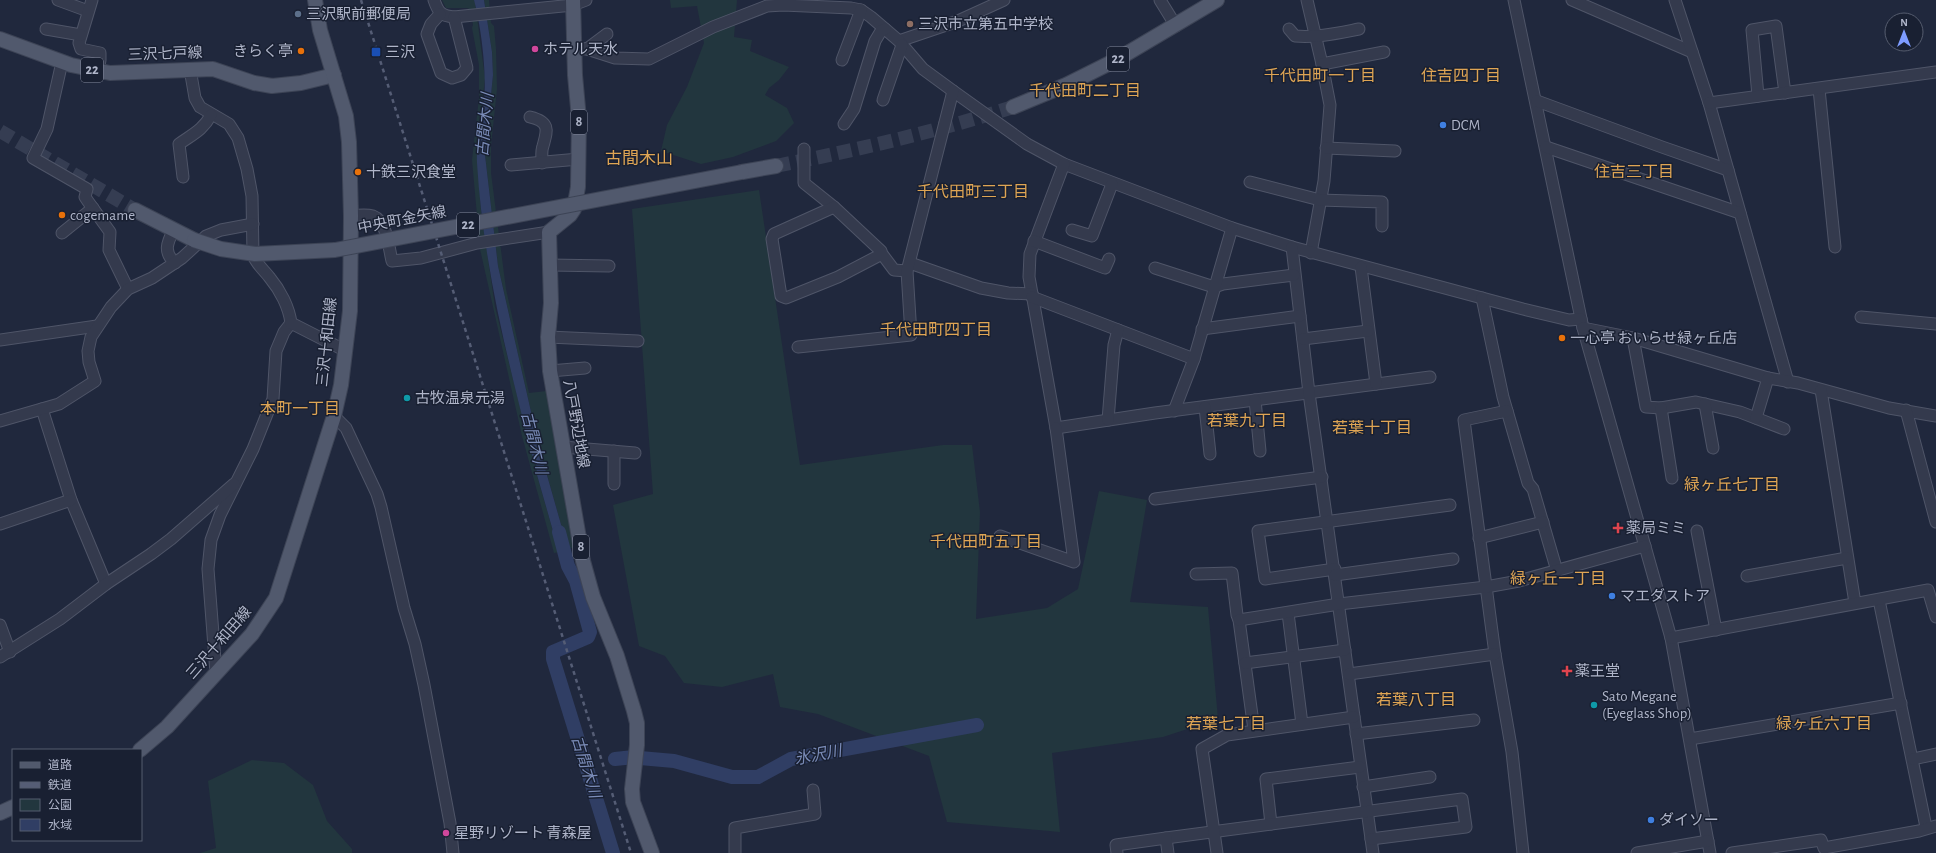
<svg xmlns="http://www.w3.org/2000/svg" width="1936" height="853" font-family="'Alegreya Sans','Noto Sans JP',sans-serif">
<rect width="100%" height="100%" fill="#20283d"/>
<g fill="#22363e">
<polygon points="442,0 474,0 475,2 485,78 477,153 481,210 495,307 532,455 536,463 537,475 559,552 554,553 522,436 480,249 472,160 479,98 479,65 472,28 473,25 471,10 467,8 446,8"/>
<polygon points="484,0 489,0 491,23 494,26 496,49 497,89 491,146 491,173 506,289 529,393 547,391 575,547 568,549 539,447 498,266 485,155 493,75 492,52"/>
<polygon points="670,0 737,0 734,37 752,40 750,51 789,67 779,80 769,88 765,95 787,108 794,123 776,141 733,157 701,164 661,151 667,125 687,87 704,43 697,6 671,8"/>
<polygon points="759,190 800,465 943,445 972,445 980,512 976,619 1047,608 1078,589 1099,491 1147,500 1130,602 1208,607 1218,719 1163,737 1052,753 1060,832 947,822 929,756 818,714 780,707 773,674 722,687 684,683 665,656 639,646 613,505 653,494 632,209"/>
<polygon points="252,760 284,763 313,785 327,821 352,849 352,853 200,853 216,848 208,781"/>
</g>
<path fill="#303e64" d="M474,0H484L492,52L493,75L485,155L498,266L539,447L568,549L559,552L537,475L536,463L532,455C507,358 483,263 477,163C476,141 481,121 484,99C487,73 481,26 474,0Z"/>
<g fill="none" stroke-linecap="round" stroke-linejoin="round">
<g stroke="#303e64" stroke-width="14">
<polyline points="559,532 568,566 576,581 590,632 588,637 553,652 553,659 613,853"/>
<polyline points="640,758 674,761 732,777 758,777 791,759 977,725"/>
<polyline points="615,759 634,757"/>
</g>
<g stroke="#353d52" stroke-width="14" stroke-dasharray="14 7" stroke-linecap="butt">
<polyline points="0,131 135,210"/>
<path d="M776,166C856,150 935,132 1013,107"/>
</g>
<g stroke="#4f5568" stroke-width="13">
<g id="minor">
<polyline points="58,0 88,11"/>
<polyline points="92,0 79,43 81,49 100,53 100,60 98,71"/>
<path d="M434,0C438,12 441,16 454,17L573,5L586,0"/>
<polyline points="1160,0 1176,26"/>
<polyline points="1307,0 1322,64 1330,105 1324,181 1311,253"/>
<polyline points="1514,0 1583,328 1671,638 1710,853"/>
<polyline points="1572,0 1692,52"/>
<polyline points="1675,0 1709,103 1788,382"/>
<polyline points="440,14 431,24 427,34 441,73 452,78 461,75 467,68 454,17"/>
<polyline points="46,29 81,35"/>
<path d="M1289,29L1295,36C1316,38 1338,33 1359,29"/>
<polyline points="899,41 958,21 1004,0"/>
<polyline points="575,48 587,49 615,58 649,59 713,27 767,6 783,5 851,8 861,10 871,17 899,41 923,69 953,91 1027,144 1064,164 1232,228 1292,247 1523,309 1569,320 1581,319"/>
<polyline points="587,49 607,34"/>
<polyline points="842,60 861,10"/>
<polyline points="62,62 47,129 33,158 87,189 85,197 87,200 110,232 109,250 128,289"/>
<polyline points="1322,64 1384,52"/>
<path d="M190,69L195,98L200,107L229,124L238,138L247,169L252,196L253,255C257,265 264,270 270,278C280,290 289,307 291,323L284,332L276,351L273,399L253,449L220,515L211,540L208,569L216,673"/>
<polyline points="1819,89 1835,247"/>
<polyline points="1758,96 1752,30 1776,26 1785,93"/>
<polyline points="883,100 902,45"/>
<polyline points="1537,101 1662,147 1728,170"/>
<polyline points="1709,103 1936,72"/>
<path d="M530,117C551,122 547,131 543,146C541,151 542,157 542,163"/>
<polyline points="844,124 854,109 875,41 881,31 885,29"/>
<polyline points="1546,147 1740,213"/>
<polyline points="1326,148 1395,151"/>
<polyline points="804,149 804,183 834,207"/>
<polyline points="1064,164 1030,254 1029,277 1056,428 1155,413 1430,377"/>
<polyline points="511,165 579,159"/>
<path d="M183,177L179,144C193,134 203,130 211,115"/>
<polyline points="1250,182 1320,200 1382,202 1382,226"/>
<path d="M351,216C358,215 366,214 373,216C387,221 389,249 392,261L421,258L477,243L549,232"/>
<path d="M174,229C167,243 163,252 175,263"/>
<polyline points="1072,230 1092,236 1112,184"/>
<polyline points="62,233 93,208"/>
<polyline points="1034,241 1105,268 1109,259"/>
<polyline points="1292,247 1309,393 1373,853"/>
<polyline points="882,254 881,251 834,207 774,234 772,239 781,296 786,298 838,277 882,254 894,270 907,271"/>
<polyline points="910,263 981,288 1008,293 1032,294"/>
<polyline points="550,265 609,266"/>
<polyline points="1361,267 1376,384"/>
<polyline points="1155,268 1214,287 1223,284 1294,275"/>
<polyline points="1032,297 1194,359"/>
<polyline points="1482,298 1503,397 1528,483 1533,489 1557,571"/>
<polyline points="1861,317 1936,324"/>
<polyline points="291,323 346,351"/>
<polyline points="1583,328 1633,338 1768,378 1798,383 1889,408 1936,416"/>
<polyline points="1202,329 1300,316"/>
<polyline points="548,337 638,341"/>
<polyline points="1633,338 1646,407 1661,408 1696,402 1740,412 1784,429"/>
<polyline points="1303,339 1368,331"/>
<polyline points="0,340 97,326"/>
<polyline points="798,347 911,335 907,271 953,91"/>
<polyline points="550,371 585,368"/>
<polyline points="1821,390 1855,603"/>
<polyline points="1255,400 1260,451"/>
<polyline points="1705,404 1713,448"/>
<polyline points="1205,407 1210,454"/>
<polyline points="1661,408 1672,478"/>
<polyline points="42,409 71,500 106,584"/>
<polyline points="1906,410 1936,522"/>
<polyline points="1174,411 1194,359 1232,228"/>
<polyline points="1507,411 1464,420 1495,654 1512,752 1523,853"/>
<polyline points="334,416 346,428 377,494 381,507 404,608 415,644 424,685 450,823 453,853"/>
<polyline points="1756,418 1768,378"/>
<polyline points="1108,420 1114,345 1118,330"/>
<polyline points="0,421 59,404 95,381 89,362 88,351 91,337 111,307 128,289 152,278 182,258 206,236 221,230 253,224"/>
<polyline points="563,447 635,453"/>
<polyline points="614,484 614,451"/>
<polyline points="1155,499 1322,477"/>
<polyline points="0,524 71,500"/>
<polyline points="1697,531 1716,630"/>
<polyline points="1000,536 1074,562 1056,428"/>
<polyline points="1479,538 1543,522"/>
<polyline points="1335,569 1265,579 1258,531 1450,505"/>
<polyline points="1196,574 1232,573 1237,615 1239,620 1254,730"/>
<polyline points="1335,575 1453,559"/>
<polyline points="1747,576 1847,558"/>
<polyline points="1879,600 1926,827"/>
<polyline points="1288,613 1302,724"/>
<polyline points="1239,620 1339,604 1486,587 1519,581 1645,546"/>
<polyline points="0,625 10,652"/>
<polyline points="1671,638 1928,590 1936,617"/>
<polyline points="0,657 60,619 106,584 151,554 171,539 234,484"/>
<polyline points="1245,663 1345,650"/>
<polyline points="1349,674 1495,654"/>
<polyline points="1356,734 1474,720"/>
<polyline points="1690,739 1901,703"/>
<polyline points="1913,759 1936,754"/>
<polyline points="1363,787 1430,777"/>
<polyline points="1271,824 1266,779 1360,767"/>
<polyline points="1166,838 1462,799 1466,827 1371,839"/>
<polyline points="735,853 735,828 815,814 813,790"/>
<polyline points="1117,853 1116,845 1166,838 1168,853"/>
<polyline points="1217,853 1202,749 1227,735 1354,717"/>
<polyline points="1637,853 1708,841"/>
<polyline points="1732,853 1821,840 1824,848 1919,831 1936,826"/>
</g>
</g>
<g stroke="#3d4456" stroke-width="16">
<g id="major">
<polyline points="573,0 575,75 579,119 578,187 574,209 570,215 549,232 551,303 548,337 550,371 583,561 593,597 617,656 634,711 637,723 637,745 632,789 633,802 652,853"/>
<polyline points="0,39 71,65 110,73 213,69 254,83 272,86 301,83 334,75"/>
<polyline points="1013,107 1066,85 1116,60 1217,0"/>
<polyline points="742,172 776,166"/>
<polyline points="135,210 194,240"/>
<polyline points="140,750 167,727 252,634 276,598 334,416 341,385 350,311 351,216 349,142 346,116 320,30 315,0"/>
<polyline points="0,813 13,807"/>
</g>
</g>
<use href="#minor" stroke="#343a4d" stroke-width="11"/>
<use href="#major" stroke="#51596d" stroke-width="14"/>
<polyline stroke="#555d75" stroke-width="2.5" stroke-dasharray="4 4" stroke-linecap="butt" points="361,0 631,853"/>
<g stroke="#3d4456" stroke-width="16" stroke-linecap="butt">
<polyline id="major-bridge" points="194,240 221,249 255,254 335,250 742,172"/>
</g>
<use href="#major-bridge" stroke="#51596d" stroke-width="14"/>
</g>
<circle fill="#5c6f8a" stroke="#192032" stroke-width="1.5" cx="298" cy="14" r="4"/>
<circle fill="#8d6e63" stroke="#192032" stroke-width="1.5" cx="910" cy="24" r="4"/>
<g fill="#d1479c" stroke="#192032" stroke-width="1.5">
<circle cx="535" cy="49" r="4"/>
<circle cx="446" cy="833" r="4"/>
</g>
<g fill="#e8710a" stroke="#192032" stroke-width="1.5">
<circle cx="301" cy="51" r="4"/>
<circle cx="358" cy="172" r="4"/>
<circle cx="62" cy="215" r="4"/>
<circle cx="1562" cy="338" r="4"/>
</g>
<rect fill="#1a4fb4" stroke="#192032" stroke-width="1.5" x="371" y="47" width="10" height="10" rx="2"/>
<g fill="#3f7fe0" stroke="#192032" stroke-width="1.5">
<circle cx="1443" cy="125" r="4"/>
<circle cx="1612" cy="596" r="4"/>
<circle cx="1651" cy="820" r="4"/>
</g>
<g fill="#0f9aa8" stroke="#192032" stroke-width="1.5">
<circle cx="407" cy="398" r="4"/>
<circle cx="1594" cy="705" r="4"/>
</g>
<g fill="#e0444e" stroke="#192032" stroke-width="1.5">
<path d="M1616 522h4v4h4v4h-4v4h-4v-4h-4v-4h4z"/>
<path d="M1565 665h4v4h4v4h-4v4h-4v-4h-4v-4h4z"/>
</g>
<g text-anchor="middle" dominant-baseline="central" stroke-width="3" stroke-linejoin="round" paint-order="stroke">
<g fill="#192032" stroke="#82889c" stroke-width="1">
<rect x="1107" y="47" width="22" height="24" rx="3"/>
<rect x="81" y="58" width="22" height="24" rx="3"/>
<rect x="571" y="110" width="16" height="24" rx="3"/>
<rect x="457" y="213" width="22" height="24" rx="3"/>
<rect x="573" y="535" width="16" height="24" rx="3"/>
</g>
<g font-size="14" font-weight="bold" fill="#afb5c9">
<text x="1118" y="59">22</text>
<text x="92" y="70">22</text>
<text x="579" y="122">8</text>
<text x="468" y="225">22</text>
<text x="581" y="547">8</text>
</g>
<g font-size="15" fill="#afb5c9" stroke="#192032" text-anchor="start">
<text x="306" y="14">三沢駅前郵便局</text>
<text x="918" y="24">三沢市立第五中学校</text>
<text x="543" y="49">ホテル天水</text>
<text x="293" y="51" text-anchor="end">きらく亭</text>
<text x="385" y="52">三沢</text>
<text x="1451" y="125">DCM</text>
<text x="366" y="172">十鉄三沢食堂</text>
<text x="70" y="215">cogemame</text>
<text x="1570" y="338">一心亭 おいらせ緑ヶ丘店</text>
<text x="415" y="398">古牧温泉元湯</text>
<text x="1626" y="528">薬局ミミ</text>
<text x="1620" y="596">マエダストア</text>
<text x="1575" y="671">薬王堂</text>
<text x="1602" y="696">Sato Megane<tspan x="1602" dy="17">(Eyeglass Shop)</tspan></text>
<text x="1659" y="820">ダイソー</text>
<text x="454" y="833">星野リゾート 青森屋</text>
</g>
<g font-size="15" fill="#afb5c9" stroke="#192032">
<text transform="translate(165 54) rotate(-2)">三沢七戸線</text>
<text transform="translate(402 220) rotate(-11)">中央町金矢線</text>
<text transform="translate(327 342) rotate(-84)">三沢十和田線</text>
<text transform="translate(576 424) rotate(80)">八戸野辺地線</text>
<text transform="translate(219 643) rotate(-49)">三沢十和田線</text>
</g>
<g font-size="16" fill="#dfa554" stroke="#192032">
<text x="1320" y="76">千代田町一丁目</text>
<text x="1461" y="76">住吉四丁目</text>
<text x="1085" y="91">千代田町二丁目</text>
<text x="1634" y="172">住吉三丁目</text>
<text x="973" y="192">千代田町三丁目</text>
<text x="936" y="330">千代田町四丁目</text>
<text x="300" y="409">本町一丁目</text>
<text x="1247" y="421">若葉九丁目</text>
<text x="1372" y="428">若葉十丁目</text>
<text x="1732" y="485">緑ヶ丘七丁目</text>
<text x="986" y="542">千代田町五丁目</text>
<text x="1558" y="579">緑ヶ丘一丁目</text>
<text x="1416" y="700">若葉八丁目</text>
<text x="1226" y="724">若葉七丁目</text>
<text x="1824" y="724">緑ヶ丘六丁目</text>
</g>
<g font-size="16" font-style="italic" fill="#7b8cb8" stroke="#192032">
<text transform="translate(485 125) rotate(-85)">古間木川</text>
<text transform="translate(534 443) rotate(76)">古間木川</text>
<text transform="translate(818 755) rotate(-11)">氷沢川</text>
<text transform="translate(586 767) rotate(73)">古間木川</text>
</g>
<g font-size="17" fill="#dfa554" stroke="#192032">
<text x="639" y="158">古間木山</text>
</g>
</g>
<rect x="12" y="749" width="130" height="92" fill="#192032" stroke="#555c6e"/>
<rect x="20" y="762" width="20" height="6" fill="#51596d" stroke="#555c6e"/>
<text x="48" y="769" font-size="12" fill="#afb5c9">道路</text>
<rect x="20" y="782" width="20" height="6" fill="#555d75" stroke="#555c6e"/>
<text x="48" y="789" font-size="12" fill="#afb5c9">鉄道</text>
<rect x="20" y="799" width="20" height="12" fill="#22363e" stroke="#555c6e"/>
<text x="48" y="809" font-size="12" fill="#afb5c9">公園</text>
<rect x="20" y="819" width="20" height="12" fill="#303e64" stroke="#555c6e"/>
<text x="48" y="829" font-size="12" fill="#afb5c9">水域</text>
<g transform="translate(1904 32)"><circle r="19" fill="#192032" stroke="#555c6e"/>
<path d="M0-3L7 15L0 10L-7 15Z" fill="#7e9cff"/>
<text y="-6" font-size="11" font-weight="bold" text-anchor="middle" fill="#afb5c9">N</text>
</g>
</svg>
